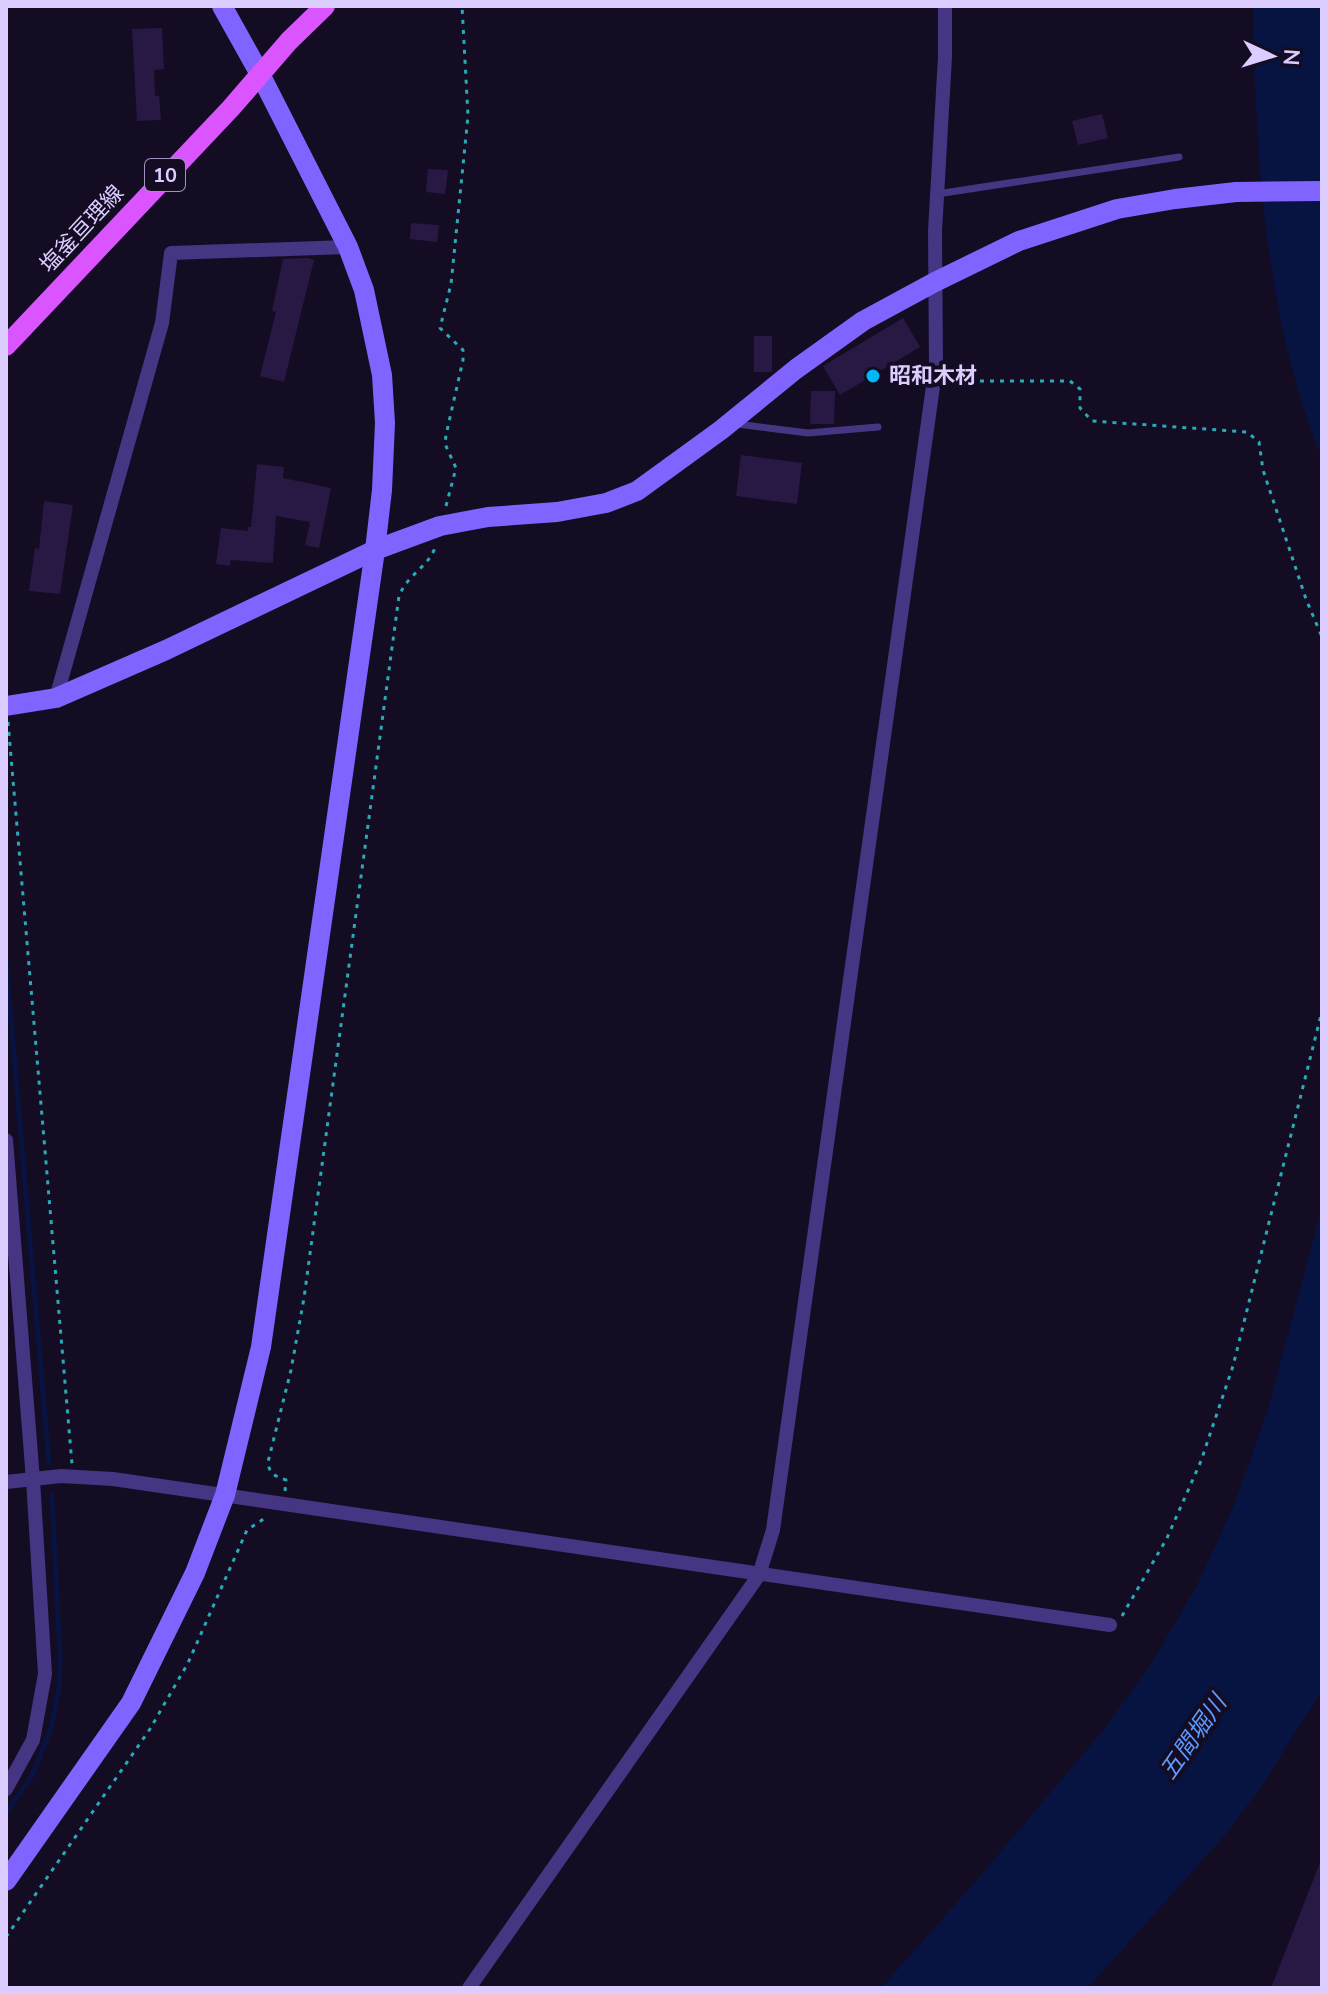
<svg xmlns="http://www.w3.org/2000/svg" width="1328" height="1994" font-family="'Nunito Sans','Noto Sans JP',sans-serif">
<rect width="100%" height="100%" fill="#140c22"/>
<g fill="#071340">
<path d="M1253,6H1322V459C1277,348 1261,223 1256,104C1254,71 1252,39 1253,6Z"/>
<polygon points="1322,1206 1322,1690 1260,1789 1226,1834 1088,1988 881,1988 980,1876 1099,1735 1149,1667 1196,1587 1234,1505 1268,1409"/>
</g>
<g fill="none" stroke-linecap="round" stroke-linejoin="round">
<g stroke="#071340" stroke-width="5">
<polyline points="6,962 49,1463"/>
<polyline points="6,1813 32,1776 51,1728 59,1690 60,1656 52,1495"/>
</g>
</g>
<g fill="#281844">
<polygon points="162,28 164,69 154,70 155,96 159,96 161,120 137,121 132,29"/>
<polygon points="1102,114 1108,138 1078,145 1072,121"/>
<polygon points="428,169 448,170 445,194 426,192"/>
<polygon points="411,223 439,225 437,242 410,239"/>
<polygon points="308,258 314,260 284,382 260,376 276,312 272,311 283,259"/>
<polygon points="903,318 920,347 840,395 823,366"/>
<rect x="754" y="336" width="18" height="36"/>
<polygon points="811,391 835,391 834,424 810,424"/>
<polygon points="741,455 802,463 797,504 736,496"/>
<polygon points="257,464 284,467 283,478 331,488 319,548 305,545 310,522 276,516 273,563 231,560 230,566 216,564 221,528 248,531 248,527 251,527"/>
<polygon points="44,501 73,505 60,594 29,591 35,548 39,549"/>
<polygon points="1321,1860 1322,1988 1271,1988"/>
</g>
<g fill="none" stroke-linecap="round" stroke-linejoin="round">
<g stroke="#28aab8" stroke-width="3" stroke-dasharray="4 6" stroke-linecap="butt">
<polyline points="950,381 1070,381 1080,389 1080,408 1092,421 1247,432 1259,442 1263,470 1306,599 1322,637"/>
<polyline points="446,506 456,468 445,444 446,435 463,360 463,350 440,328 451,284 468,116 462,6"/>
<polyline points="8,722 72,1464"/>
<path d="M285,1491L286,1480C275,1476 269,1474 268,1462L291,1370L304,1298L399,596C408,574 427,568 435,548"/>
<polyline points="1122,1616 1167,1538 1201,1461 1233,1366 1322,1011"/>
<polyline points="6,1937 150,1729 188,1663 247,1530 265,1518"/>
</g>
<g stroke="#453583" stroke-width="7">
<polyline points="937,194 1179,157"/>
<polyline points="737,424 808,433 878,427"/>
</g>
<g stroke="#453583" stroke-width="14">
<polyline points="56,698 162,323 171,253 348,247"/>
<polyline points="6,1140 33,1480 45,1674 33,1740 6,1789"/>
<polyline points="6,1482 61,1476 113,1479 1110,1625"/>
<polyline points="469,1988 759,1575 773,1530 936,365 935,231 945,57 945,6"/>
</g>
<g stroke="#8164ff" stroke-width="20">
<polyline points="6,706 56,698 166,650 375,550 440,526 488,517 557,512 606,503 637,491 721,430 796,369 863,321 935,282 1019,241 1117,209 1175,199 1236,192 1322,191"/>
<polyline points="6,1881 131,1703 195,1573 225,1495 261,1347 375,550 382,490 385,423 382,375 364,290 348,247 260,74 222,6"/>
</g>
<polyline stroke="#da54ff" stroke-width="20" points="6,346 231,108 289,41 325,6"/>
</g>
<circle fill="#00b8f8" stroke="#140c22" stroke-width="3" cx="873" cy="376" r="8"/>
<g text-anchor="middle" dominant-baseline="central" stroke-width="8" stroke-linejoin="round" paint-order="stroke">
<rect fill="#140c22" stroke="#9f93bd" stroke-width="2" x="145" y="159" width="40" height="32" rx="6"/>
<g font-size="20" font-weight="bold" fill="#dbcdff">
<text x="165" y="175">10</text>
</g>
<g font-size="22" fill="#dbcdff" stroke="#140c22">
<text transform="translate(82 229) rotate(-47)">塩釜亘理線</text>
</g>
<g font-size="22" font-weight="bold" fill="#dbcdff" stroke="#140c22" text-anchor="start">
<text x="889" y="376">昭和木材</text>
</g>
<g font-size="24" font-style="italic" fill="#5b99ff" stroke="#140c22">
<text transform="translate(1193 1737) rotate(-55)">五間堀川</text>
</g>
</g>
<rect width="1328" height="1994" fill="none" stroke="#dbcdff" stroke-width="16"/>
<g transform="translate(1272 56) rotate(94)" stroke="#140c22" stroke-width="6" paint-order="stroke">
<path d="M0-6L14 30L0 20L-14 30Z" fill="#dbcdff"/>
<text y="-12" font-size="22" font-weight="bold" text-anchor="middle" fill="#dbcdff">N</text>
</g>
</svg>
